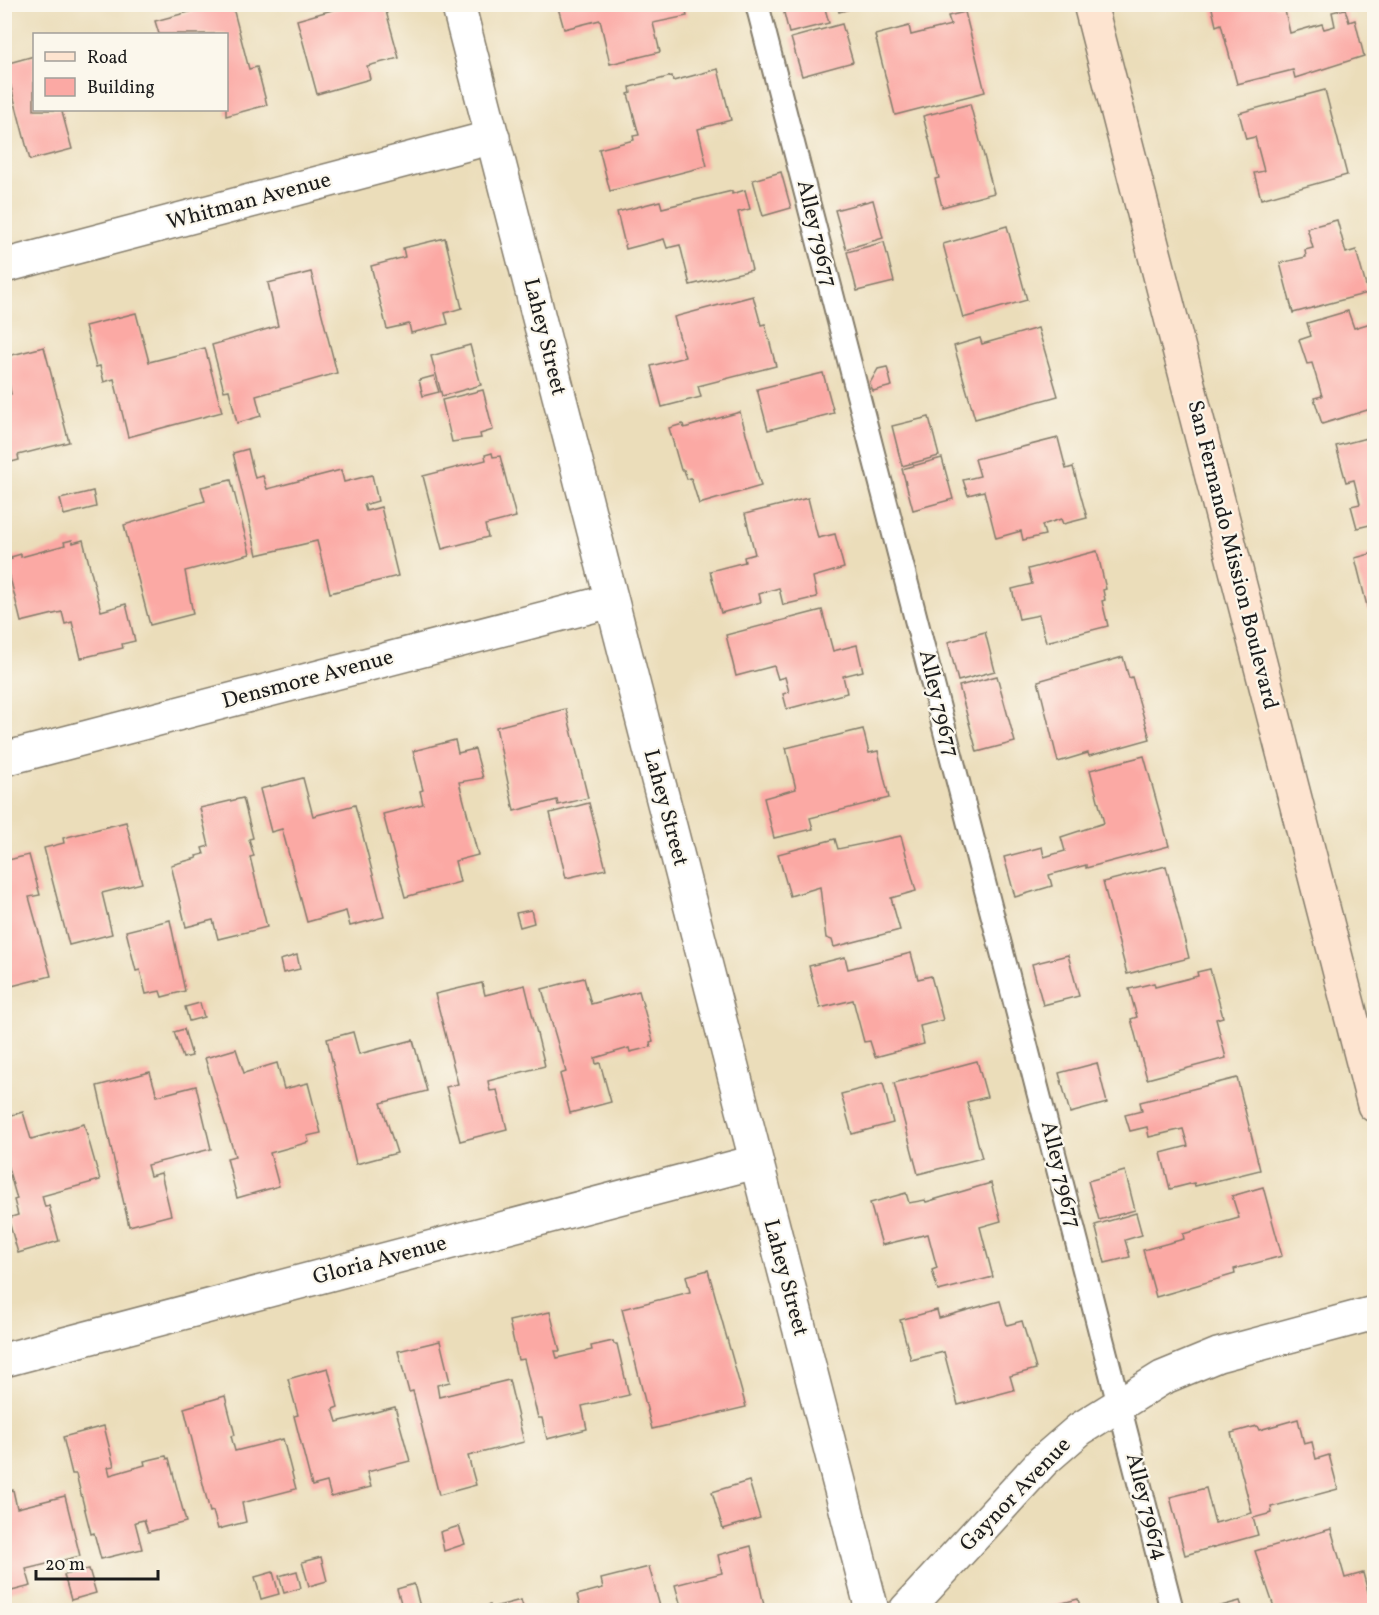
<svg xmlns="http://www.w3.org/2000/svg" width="1379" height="1615" font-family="Vollkorn,serif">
<rect width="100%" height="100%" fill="#fbf7ec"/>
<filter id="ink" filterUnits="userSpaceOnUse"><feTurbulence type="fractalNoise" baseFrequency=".0167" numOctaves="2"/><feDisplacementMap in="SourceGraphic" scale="12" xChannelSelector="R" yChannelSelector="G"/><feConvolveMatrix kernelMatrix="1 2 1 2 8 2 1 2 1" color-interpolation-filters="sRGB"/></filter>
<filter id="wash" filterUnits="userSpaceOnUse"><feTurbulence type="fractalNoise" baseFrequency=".008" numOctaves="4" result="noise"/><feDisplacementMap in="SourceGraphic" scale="24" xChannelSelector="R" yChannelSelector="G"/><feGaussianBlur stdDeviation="1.35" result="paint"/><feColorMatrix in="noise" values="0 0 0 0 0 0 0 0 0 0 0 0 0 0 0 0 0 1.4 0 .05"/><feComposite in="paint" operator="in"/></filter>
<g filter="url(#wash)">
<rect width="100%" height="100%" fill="#ebddba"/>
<g id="blocks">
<g fill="#fba9a4">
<polygon points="219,4 232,4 249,69 257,67 267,105 226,116 226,34 159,34 155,21"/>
<polygon points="353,4 384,4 399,58 367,66 370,79 317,94 297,20"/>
<polygon points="557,4 684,4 687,16 653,23 660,52 610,64 600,20 564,29"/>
<polygon points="837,4 864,4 864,5 839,12"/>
<polygon points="1211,4 1284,6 1290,33 1322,24 1324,29 1335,26 1332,12 1345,9 1349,22 1355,20 1364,56 1295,78 1293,70 1237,84 1221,24 1216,26"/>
<polygon points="782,5 824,5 829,23 789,33"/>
<polygon points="965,12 985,92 895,115 875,35 909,26 911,35 951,25 948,16"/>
<polygon points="842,24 853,62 802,76 791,38"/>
<polygon points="34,56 34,110 67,110 62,112 72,149 30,160 5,64"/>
<polygon points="718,69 731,120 698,129 707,166 610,191 599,149 634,140 633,136 639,135 628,94 631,93 630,87 672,76 673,81"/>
<polygon points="1325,90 1347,175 1261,199 1254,173 1264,171 1255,137 1246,139 1239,113"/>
<polygon points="970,104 994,193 942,207 935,179 939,178 923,116"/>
<polygon points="781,172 791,208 763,216 753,180"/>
<polygon points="745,190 750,209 738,212 752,270 690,285 680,245 667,248 664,239 626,249 617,212 660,201 662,208 732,191 732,194"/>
<polygon points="873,200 883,238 846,249 835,210"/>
<polygon points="1337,220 1346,253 1356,250 1368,293 1293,313 1280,263 1306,257 1305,250 1313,248 1307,228"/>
<polygon points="1007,226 1027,300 963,318 943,244"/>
<polygon points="445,238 462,308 445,313 448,324 411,333 409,324 387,329 371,266 405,257 403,248"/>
<polygon points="884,242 894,282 857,291 847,252"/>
<polygon points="311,272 337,373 256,396 261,416 237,423 229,390 224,391 212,345 278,326 268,283"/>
<polygon points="753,296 761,325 765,324 776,366 698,386 701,397 662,407 651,366 685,357 674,317"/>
<polygon points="1348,311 1354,328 1374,322 1374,408 1322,424 1314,398 1322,396 1312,363 1307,364 1299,340 1311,336 1307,323"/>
<polygon points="136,313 149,362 205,348 222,412 128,437 114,379 104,382 100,366 96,367 85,326"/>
<polygon points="1038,328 1058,396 975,419 954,346 980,338 982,344"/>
<polygon points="470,345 481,385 442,396 431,356"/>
<polygon points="44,347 69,442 18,455 19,460 4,464 4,396 11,394 4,357"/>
<polygon points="887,367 892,386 873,391 870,383 878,369"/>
<polygon points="823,373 834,413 768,430 757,389"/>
<polygon points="434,376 439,392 423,396 419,380"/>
<polygon points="483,390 493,430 480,434 481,438 452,442 442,400"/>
<polygon points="740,412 761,486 699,504 691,478 687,479 684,470 681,470 669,428 683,424 684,428"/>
<polygon points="929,417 939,456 902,466 892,426"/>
<polygon points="1374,436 1374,524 1357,528 1351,506 1360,504 1354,480 1346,482 1336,446"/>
<polygon points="1058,438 1066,469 1073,467 1087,518 1063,524 1061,519 1042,525 1045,535 1023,540 1021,531 996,538 984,491 968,495 963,480 980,476 975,459"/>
<polygon points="248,449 255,478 263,476 267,489 341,470 344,482 372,475 378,501 364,505 366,511 381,507 398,576 330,593 317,541 257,555 233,453"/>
<polygon points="492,453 493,457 500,456 516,517 485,525 488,537 442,549 423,476 486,460 485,455"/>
<polygon points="942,458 953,499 913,510 902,469"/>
<polygon points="231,480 250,554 185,571 193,614 150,625 124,525 205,501 201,487"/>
<polygon points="93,491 96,507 64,515 60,499"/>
<polygon points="808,498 818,538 835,534 844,568 813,577 817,597 783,605 779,588 759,594 761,602 721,613 710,571 745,562 744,557 755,554 745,514"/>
<polygon points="72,540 73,543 83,540 101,611 126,604 135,641 122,644 123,648 81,658 72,622 65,624 62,612 21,622 6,561 12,559 11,557 21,554 21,557 65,545 64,542"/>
<polygon points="1097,551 1106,589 1103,590 1105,600 1102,601 1108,626 1046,642 1039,615 1019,619 1012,589 1032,584 1028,569"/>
<polygon points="1374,553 1374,608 1368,610 1355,558"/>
<polygon points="822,610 833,651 857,645 863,671 843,676 847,693 787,709 783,694 789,692 785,677 778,679 774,666 736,676 726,635"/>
<polygon points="985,632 995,671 958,681 948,642"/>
<polygon points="1123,657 1129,678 1132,677 1150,739 1089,756 1088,753 1058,762 1038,681"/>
<polygon points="997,676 1015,742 977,752 959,686"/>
<polygon points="566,709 588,798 558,805 557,800 514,811 496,727"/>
<polygon points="863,729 869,753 878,751 889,798 810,818 813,829 774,838 764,798 796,789 786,748"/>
<polygon points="455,740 458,753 475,749 483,778 459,782 478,855 455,861 460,882 405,897 383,814 423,804 420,791 423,790 413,751"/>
<polygon points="1144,756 1169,846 1086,868 1086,865 1049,875 1052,886 1015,897 1004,857 1042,847 1044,857 1065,851 1061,837 1104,823 1090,770"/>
<polygon points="303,778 313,816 355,805 384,917 350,926 346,911 307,922 282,829 271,832 260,789"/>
<polygon points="243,798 253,838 249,839 254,856 250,857 267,927 218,939 213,920 186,927 171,865 197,858 196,856 204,854 202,848 209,846 200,808"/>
<polygon points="589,803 606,869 566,878 550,813"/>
<polygon points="126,822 142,883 102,893 112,934 69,945 44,848 64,843 63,838"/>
<polygon points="901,836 916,891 891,898 900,930 834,947 832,940 826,938 820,887 790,896 778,854 835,839 838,849"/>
<polygon points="29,855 40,895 29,897 51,976 4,988 4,861"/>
<polygon points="1166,866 1189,958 1127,974 1103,882"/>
<polygon points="531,910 534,923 520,927 516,913"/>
<polygon points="170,920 185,991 162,997 160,991 146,994 140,970 136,971 126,931"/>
<polygon points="911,953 918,979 931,976 943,1020 920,1026 924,1044 875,1057 870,1041 864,1042 853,1000 820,1008 809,966 845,957 848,969"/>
<polygon points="297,955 300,969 283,973 280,960"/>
<polygon points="1068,955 1079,996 1043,1005 1032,964"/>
<polygon points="1210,969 1223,1017 1216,1019 1226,1058 1147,1079 1131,1019 1137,1017 1129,989 1154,983 1155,987 1198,976 1197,972"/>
<polygon points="584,978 591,1004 639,991 653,1041 650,1042 651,1047 630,1052 629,1048 595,1058 596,1064 600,1063 611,1102 570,1113 560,1074 566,1072 542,989"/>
<polygon points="482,983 485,995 525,985 545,1066 488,1081 490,1091 497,1090 507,1129 460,1141 446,1087 458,1084 435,994"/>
<polygon points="200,1003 204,1017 189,1021 185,1007"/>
<polygon points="184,1029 192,1056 183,1058 174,1032"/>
<polygon points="353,1032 359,1054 413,1040 427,1091 381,1103 397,1153 356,1164 327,1039"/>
<polygon points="236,1049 244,1073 277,1063 284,1089 308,1083 321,1133 307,1136 309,1142 270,1153 279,1186 237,1198 227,1158 235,1156 205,1058"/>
<polygon points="977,1061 987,1097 967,1102 982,1158 918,1174 894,1083"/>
<polygon points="1097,1063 1107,1103 1070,1113 1059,1073"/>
<polygon points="150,1072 157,1096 196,1086 211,1149 147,1165 150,1176 161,1173 171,1215 129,1226 97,1086"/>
<polygon points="1237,1078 1260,1170 1195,1186 1194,1183 1170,1189 1161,1153 1188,1146 1183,1129 1149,1137 1147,1127 1130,1131 1125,1115 1142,1111 1140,1102"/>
<polygon points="883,1083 893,1123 852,1134 841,1094"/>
<polygon points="23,1112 31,1139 84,1124 100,1180 42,1196 45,1207 49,1206 59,1241 18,1253 8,1218 18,1215 14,1200 17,1199 4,1154 4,1117"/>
<polygon points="1125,1171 1135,1210 1099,1220 1088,1181"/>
<polygon points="991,1183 1001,1221 980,1227 993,1277 938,1291 932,1270 937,1268 928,1234 882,1245 870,1203 906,1193 909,1203 925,1200 926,1202"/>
<polygon points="1263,1187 1282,1256 1234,1269 1235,1274 1156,1297 1143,1250 1184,1239 1183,1234 1239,1218 1232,1196"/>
<polygon points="1136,1213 1142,1235 1125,1240 1130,1257 1105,1263 1095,1225"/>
<polygon points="708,1270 746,1407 652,1429 622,1309 690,1292 686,1276"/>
<polygon points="1000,1301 1007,1325 1022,1321 1036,1369 1010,1376 1014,1390 958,1405 944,1352 911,1360 900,1320 937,1310 939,1318"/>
<polygon points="550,1312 560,1351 555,1351 557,1358 592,1350 591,1346 613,1341 614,1344 617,1344 629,1395 582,1406 587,1429 547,1439 542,1418 538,1418 524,1359 518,1360 509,1321"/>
<polygon points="440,1341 450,1382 437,1385 439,1397 509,1380 524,1442 468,1456 476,1485 439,1495 413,1391 409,1392 398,1351"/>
<polygon points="328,1368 338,1407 333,1409 337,1422 395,1407 410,1461 367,1472 371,1487 331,1497 327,1482 312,1486 294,1416 298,1415 288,1379"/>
<polygon points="225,1396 235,1435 231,1436 235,1451 283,1439 296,1489 242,1503 246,1522 218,1529 213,1511 210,1512 184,1408"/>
<polygon points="1298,1419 1304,1444 1312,1442 1316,1459 1329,1455 1338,1489 1271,1507 1272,1513 1253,1518 1258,1535 1185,1555 1170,1497 1206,1488 1215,1523 1252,1513 1231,1433 1257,1426 1259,1430"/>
<polygon points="104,1426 114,1466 108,1467 110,1475 145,1465 144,1461 166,1456 167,1459 169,1458 186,1522 148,1532 144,1520 135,1522 142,1549 101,1559 94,1533 91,1534 76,1474 72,1474 63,1437"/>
<polygon points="749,1481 760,1518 723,1529 712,1492"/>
<polygon points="4,1488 6,1492 13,1490 17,1508 65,1496 80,1556 26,1569 31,1586 4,1593"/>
<polygon points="459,1526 465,1544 444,1551 440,1532"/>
<polygon points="1331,1529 1345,1578 1363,1573 1373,1610 1275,1610 1255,1551"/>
<polygon points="751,1546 765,1610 682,1610 675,1585 722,1573 718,1555"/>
<polygon points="321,1557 327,1581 309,1586 302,1562"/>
<polygon points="649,1567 661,1610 581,1610 577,1595 603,1588 601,1579"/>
<polygon points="89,1569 96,1593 71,1600 64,1575"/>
<polygon points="297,1571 301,1588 284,1593 279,1576"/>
<polygon points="273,1572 279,1594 261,1599 255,1577"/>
<polygon points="414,1584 420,1607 403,1610 397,1589"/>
<polygon points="1078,1599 1081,1610 1036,1610"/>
<polygon points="521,1600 524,1610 471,1610 490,1605 490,1608"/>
<polygon points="1240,1601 1243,1610 1206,1610"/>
</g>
</g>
</g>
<g filter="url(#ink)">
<use href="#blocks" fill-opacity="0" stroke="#847c6b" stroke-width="1.5"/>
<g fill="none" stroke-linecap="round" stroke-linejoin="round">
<g stroke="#847c6b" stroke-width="26">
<polyline id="service" points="757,4 1172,1610"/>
</g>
<g stroke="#847c6b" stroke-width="36">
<g id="minor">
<polyline points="458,4 872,1610"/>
<polyline points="4,266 493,137"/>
<polyline points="4,759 611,601"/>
<polyline points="4,1360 755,1162"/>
</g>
</g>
<g stroke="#847c6b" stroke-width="36">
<polyline id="tertiary" points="906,1610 1043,1461 1080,1429 1162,1378 1218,1355 1374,1313"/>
</g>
<g stroke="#847c6b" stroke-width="36">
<polyline id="secondary" points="1090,4 1374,1105"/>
</g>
<use href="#service" stroke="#fff" stroke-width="22"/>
<use href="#minor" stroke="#fff" stroke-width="33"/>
<use href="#tertiary" stroke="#fff" stroke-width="33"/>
<use href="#secondary" stroke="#fde4d0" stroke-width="33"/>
</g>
</g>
<g text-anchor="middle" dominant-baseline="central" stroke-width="4.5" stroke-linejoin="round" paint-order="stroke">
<g font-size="22" fill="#1c1c1c" stroke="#fbf7ec">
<text transform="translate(249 202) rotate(-15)">Whitman Avenue</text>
<text transform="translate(816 234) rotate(76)">Alley 79677</text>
<text transform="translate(544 337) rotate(76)">Lahey Street</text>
<text transform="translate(1232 555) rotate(76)">San Fernando Mission Boulevard</text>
<text transform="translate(308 680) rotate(-15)">Densmore Avenue</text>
<text transform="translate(938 704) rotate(76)">Alley 79677</text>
<text transform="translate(665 808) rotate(75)">Lahey Street</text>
<text transform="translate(1060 1175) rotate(76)">Alley 79677</text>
<text transform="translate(380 1261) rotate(-15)">Gloria Avenue</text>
<text transform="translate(785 1278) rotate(75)">Lahey Street</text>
<text transform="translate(1016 1495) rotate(-46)">Gaynor Avenue</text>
<text transform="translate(1146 1507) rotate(75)">Alley 79674</text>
</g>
</g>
<rect width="1379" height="1615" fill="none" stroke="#fbf7ec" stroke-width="24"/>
<rect x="33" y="33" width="195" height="78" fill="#fbf7ec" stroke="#a29f99" stroke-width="1.5"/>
<rect x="45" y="52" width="30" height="9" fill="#fde4d0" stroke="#a29f99" stroke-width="1.5"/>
<text x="87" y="63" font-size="18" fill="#1c1c1c">Road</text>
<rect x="45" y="78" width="30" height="18" fill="#fba9a4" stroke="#a29f99" stroke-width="1.5"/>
<text x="87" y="93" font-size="18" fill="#1c1c1c">Building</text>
<path d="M36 1570v9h122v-9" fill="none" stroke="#1c1c1c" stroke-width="3"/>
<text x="45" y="1570" font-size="18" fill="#1c1c1c" stroke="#fbf7ec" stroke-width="4.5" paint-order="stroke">20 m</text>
</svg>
